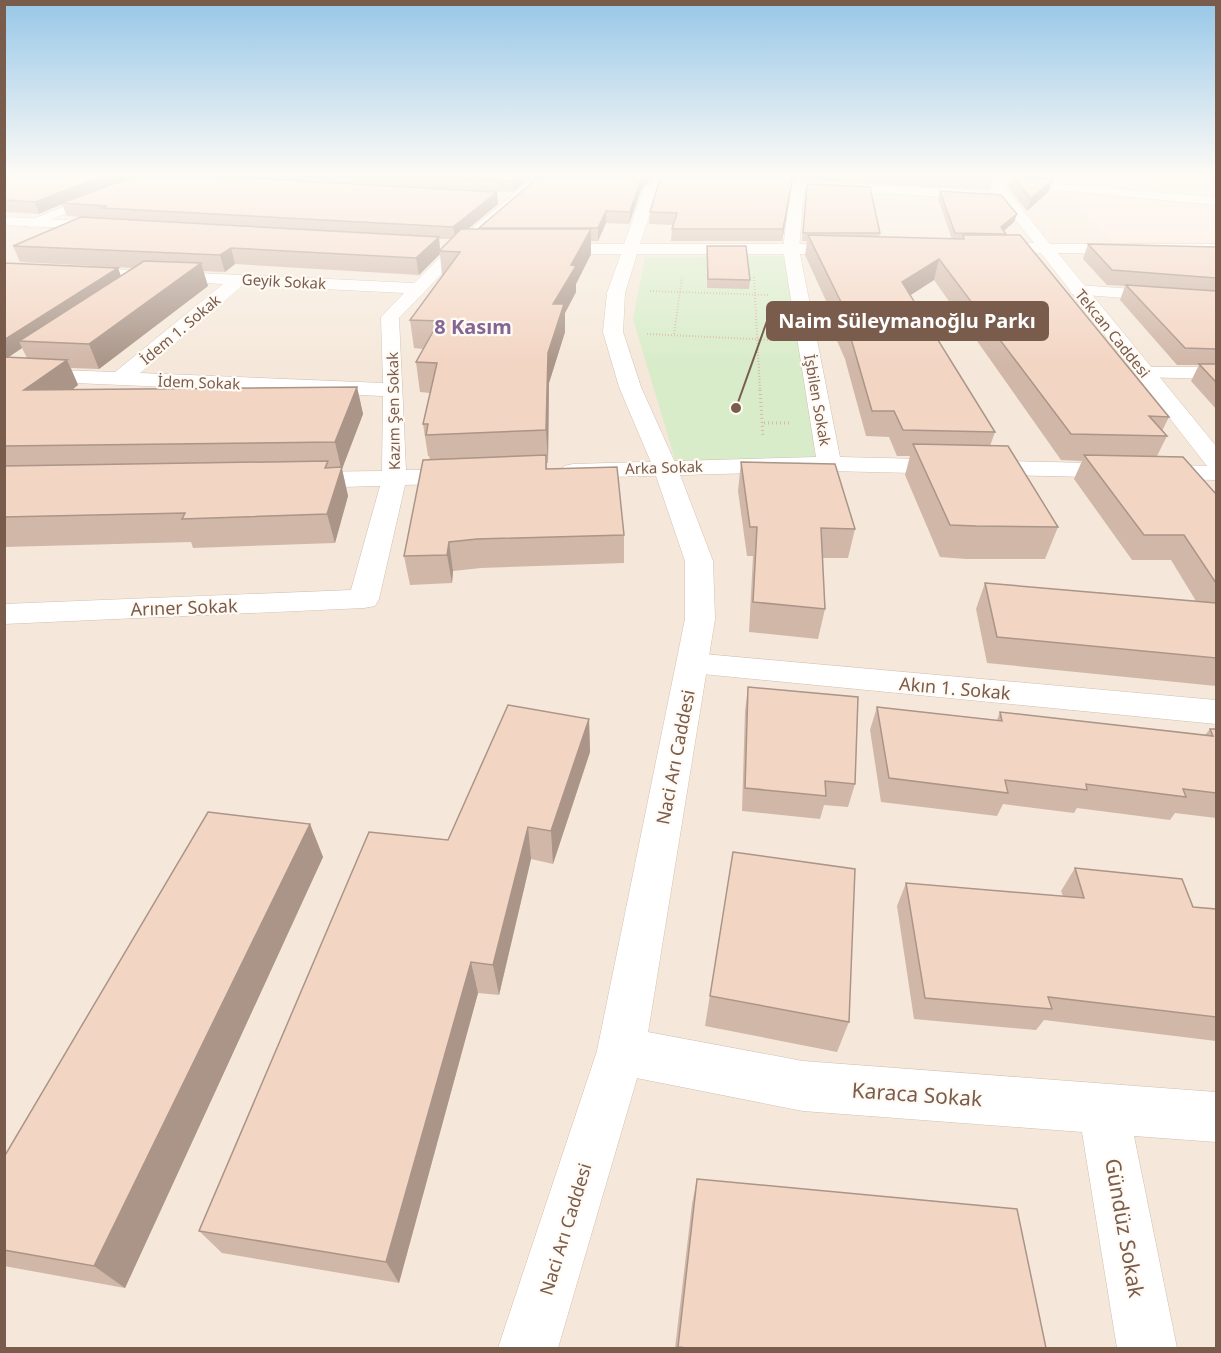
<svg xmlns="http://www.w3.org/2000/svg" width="1221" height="1353" font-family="'Noto Sans',sans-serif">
<rect width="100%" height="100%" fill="#fdf6ec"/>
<rect fill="#f5e8da" x="5" y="175" width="1211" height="1173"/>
<polygon fill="#fde8e0" points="1063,189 1216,203 1216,242 1113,242"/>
<polygon fill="#d8ecc9" points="788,256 820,458 676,463 633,319 645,257"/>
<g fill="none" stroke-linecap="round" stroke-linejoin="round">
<g stroke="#d1beb0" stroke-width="1">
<g id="street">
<polygon points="142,175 158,175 35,226 30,227 23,223"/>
<path d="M537,175H550L465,250L399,318L406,470L465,469L474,471L477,476L474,481L465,483L405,485L379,599L375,606L364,608L4,624V604L351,590L380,486L300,488L291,485L287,480L291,475L300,472L382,471L383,396L4,380V368L115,372L223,284L4,274V264L414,283L453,244ZM243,285L404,293L381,317L383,383L140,373Z"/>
<polygon points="954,175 1216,197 1216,205 959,181 954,180"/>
<polygon points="798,181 984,191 991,195 984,199 804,189 799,249 840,457 1216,466 1216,480 829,471 573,478 564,476 561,471 564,466 573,464 816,457 783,249 791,185"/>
<polygon points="1078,285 1216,295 1216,305 1072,294 1069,290 1072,286"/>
<polygon points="1146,367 1216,367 1216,379 1139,377 1136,373 1139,369"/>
<polygon points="693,653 1216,700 1216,724 682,672 677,664 682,656"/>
<polygon points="621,1027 803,1061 1216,1092 1216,1142 1134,1136 1177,1348 1117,1348 1082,1132 803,1111 621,1075 604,1068 597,1051 604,1034"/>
</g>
</g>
<g stroke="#d6c0b0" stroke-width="1">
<g id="secondary">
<polygon points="657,175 669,175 657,192 640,244 851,244 859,249 851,254 637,254 625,293 623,332 641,387 677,467 713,561 715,619 645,1051 558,1348 498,1348 597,1051 685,619 685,561 653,467 619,387 603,332 607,293 621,254 546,254 538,249 546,244 624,244 643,191"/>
<polygon points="986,175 998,175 999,180 1050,244 1216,244 1216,254 1058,253 1216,446 1216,468 1207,466 1041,253 981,251 979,248 987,243 1034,243 987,183"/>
<polygon points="4,217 108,222 115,226 108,230 4,225"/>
</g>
</g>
<g stroke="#d9b8a5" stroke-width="2" stroke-dasharray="1 2" stroke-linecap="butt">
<polyline points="754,277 760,391"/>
<polyline points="650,291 768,295"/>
<polyline points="647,334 774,340"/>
<polyline points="674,334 682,277"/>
</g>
<g stroke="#d9b8a5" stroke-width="3" stroke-dasharray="1 3" stroke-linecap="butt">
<polyline points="760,390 763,437"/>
<polyline points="764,423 790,423"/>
</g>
<use href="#street" fill="#fff" fill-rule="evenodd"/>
<use href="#secondary" fill="#fff" fill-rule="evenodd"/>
</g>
<g fill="#d1b7a8" fill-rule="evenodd">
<path d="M4,175H136L105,187L138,175H534L513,192L329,182L498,204L467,229H479V228L541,175H655L641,190L629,224L606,223L598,241H591V254L576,284V292L565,313V332L549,383L548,463H547V469L624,535V563L481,568L453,571L452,583L410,585L404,556L430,460L429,456H428L423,424L430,393L420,392L416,362L423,349L414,348L410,320L442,276L440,254L419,275L235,264L225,272L203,271L208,286L99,369L71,368L78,385L72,390L357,387L363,414L342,469L348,496L335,543L193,548L191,542L4,547V263L118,268L121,276L133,268L20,262L13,246L81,217L67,216L62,204L39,214L4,212ZM439,239H451L440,250ZM22,348L27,358L9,357Z"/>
<polygon points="664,175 989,175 993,179 990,190 793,180 782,241 671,241 672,229 673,225 649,224 650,212"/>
<polygon points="999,175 1037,175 1036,178 1053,179 1049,191 1027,211 1008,187 1011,176"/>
<polygon points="806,191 880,233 879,237 952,239 938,199 940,191 1014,222 1004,231 1006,234 1006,235 1169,417 1162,431 1167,436 1157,456 1216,494 1216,686 987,663 976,609 985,583 1196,601 1171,560 1132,560 1074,479 1082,461 1061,460 934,280 910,295 995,432 990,446 1058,527 1045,559 966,559 940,557 905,475 910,456 897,456 889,437 866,436 845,359 831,327 833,316 805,255 807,241 802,241"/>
<polygon points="1088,244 1216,247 1216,409 1191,381 1199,365 1177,365 1120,300 1125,286 1107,285 1083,259"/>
<polygon points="707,246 750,280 749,289 707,288"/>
<polygon points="741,462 855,529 848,558 822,558 825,609 818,639 749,632 753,556 747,556 738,491"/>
<polygon points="748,687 855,784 848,807 824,805 820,819 742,811 745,711"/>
<polygon points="877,707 997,720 1000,712 1205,735 1210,729 1216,729 1216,818 1175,813 1170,820 1077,808 1074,813 1003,804 997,816 881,802 870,730"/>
<polygon points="589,719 590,752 553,864 531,859 499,995 478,993 399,1283 222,1253 199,1231 448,840"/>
<polygon points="310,824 323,857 125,1288 4,1266 4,1157"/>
<polygon points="733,852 849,1022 837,1052 705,1026"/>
<polygon points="1075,868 1193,907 1216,909 1216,1041 1044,1020 1036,1030 914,1019 897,906 906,883 1063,896 1061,891"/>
<polygon points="697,1179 1046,1348 675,1348 692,1204"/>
</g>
<g fill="#aa9588">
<polygon points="105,175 136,175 64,204 62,203 62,204 39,214 35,202"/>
<polygon points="520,175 534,175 513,192 512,181"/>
<polygon points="646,175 655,175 641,190 629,224 630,212 641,179"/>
<polygon points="794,175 793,180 782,241 783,229"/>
<polygon points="1053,179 1049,191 1027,211 1031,199"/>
<polygon points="497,192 498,204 455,240 453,227"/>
<polygon points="606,211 606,223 598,241 598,228"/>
<polygon points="1017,214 1014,222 1000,234 1001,227"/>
<polygon points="591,229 591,254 576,284 576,292 565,313 565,332 549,383 548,463 546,430 548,353 553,304 571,265"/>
<polygon points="439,237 440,251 439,251 440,254 419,275 416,258"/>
<polygon points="231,248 235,264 225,272 220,255"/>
<polygon points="939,259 934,280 897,304 902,282"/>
<polygon points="201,263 208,286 99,369 89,344"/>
<polygon points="118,268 123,282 19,341 22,348 4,360 4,340"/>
<polygon points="67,360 78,385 37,417 24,390"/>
<polygon points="357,387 363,414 342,469 348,496 335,543 327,514 341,468 335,442"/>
<polygon points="449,542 453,571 452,583 447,555"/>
<polygon points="589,719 590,752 553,864 551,831"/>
<polygon points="310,824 323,857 125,1288 94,1266"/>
<polygon points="528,827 531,859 499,995 493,965"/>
<polygon points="471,962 478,993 399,1283 386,1262"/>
</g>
<g fill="#f3d5c3" stroke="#aa9588" stroke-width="1.5">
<polygon points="4,175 105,175 35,202 4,200"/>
<polygon points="138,175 192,175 497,192 453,227 102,208 106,206 62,203"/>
<polygon points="388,175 520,175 512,181"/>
<polygon points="541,175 646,175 641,179 630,212 606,211 598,228 479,228"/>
<polygon points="664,175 793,175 783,229 672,229 677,213 650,212 659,182"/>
<polygon points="907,175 989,175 993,179"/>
<polygon points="1011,175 1053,179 1031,199"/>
<polygon points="807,184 870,187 880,233 803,233"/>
<polygon points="940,191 1001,195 1017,214 1001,227 1006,234 955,233"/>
<polygon points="81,217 439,237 416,258 231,248 220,255 13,246"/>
<polygon points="461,229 591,229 571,265 576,266 553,304 564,304 548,353 546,430 426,435 428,424 423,424 437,363 416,362 439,321 410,320 460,252 439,251"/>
<polygon points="808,235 964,239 963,235 1020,235 1169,417 1149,416 1167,436 1071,434 939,259 902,282 995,432 903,430 894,411 872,411 850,335 835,304 842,304"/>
<polygon points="1088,244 1216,247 1216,278 1112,270"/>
<polygon points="707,246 746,246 750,280 708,279"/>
<polygon points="144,261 201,263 89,344 19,341"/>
<polygon points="4,263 118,268 4,340"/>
<polygon points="1126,285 1216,291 1216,349 1185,348"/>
<polygon points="4,357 67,360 24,390 357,387 335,442 4,446"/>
<polygon points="1199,364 1216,364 1216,382"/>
<polygon points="913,444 1008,446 1058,527 976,526 950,525"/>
<polygon points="546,455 546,469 617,467 624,535 477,539 449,542 447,555 404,556 423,460"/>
<polygon points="1084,455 1183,457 1216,494 1216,583 1184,535 1144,535"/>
<polygon points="328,461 325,468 342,467 327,514 182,519 185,513 4,517 4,466"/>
<polygon points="741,462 835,464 855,529 821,528 825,609 753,602 757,527 750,527"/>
<polygon points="985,583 1216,603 1216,658 997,637"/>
<polygon points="748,687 858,697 855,784 825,781 826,796 745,788"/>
<polygon points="508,705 589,719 551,831 528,827 493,965 471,962 386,1262 199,1231 369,832 448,840"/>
<polygon points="877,707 1002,721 1000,712 1213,736 1210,729 1216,729 1216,793 1183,789 1186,797 1086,784 1087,790 1005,780 1008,793 889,778"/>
<polygon points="208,812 310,824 94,1266 4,1250 4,1157"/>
<polygon points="733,852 855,869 849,1022 710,996"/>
<polygon points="1075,868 1182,879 1193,907 1216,909 1216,1017 1048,997 1052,1009 925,998 906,883 1084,898"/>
<polygon points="697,1179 1017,1209 1046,1348 687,1348 678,1347"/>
</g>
<linearGradient id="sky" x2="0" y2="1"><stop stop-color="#97c7e8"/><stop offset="0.48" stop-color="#fefbf6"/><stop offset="1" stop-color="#fefbf6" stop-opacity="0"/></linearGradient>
<rect width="1221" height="364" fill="url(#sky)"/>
<g text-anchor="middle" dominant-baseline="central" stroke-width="4.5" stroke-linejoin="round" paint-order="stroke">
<g font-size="15" fill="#7a5c4d" stroke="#fffaf3">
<text transform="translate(284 281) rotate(3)">Geyik Sokak</text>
<text transform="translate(180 329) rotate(-40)">İdem 1. Sokak</text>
<text transform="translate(1113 333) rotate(51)">Tekcan Caddesi</text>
<text transform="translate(199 382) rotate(2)">İdem Sokak</text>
<text transform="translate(818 400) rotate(80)">İşbilen Sokak</text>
<text transform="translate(393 411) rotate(-91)">Kazım Şen Sokak</text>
<text transform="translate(664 467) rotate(-2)">Arka Sokak</text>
</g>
<g font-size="18" fill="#7a5c4d" stroke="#fffaf3">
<text transform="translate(184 607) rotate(-2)">Arıner Sokak</text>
<text transform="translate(955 688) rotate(5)">Akın 1. Sokak</text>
<text transform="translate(675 757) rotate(-79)">Naci Arı Caddesi</text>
<text transform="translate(565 1229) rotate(-73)">Naci Arı Caddesi</text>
</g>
<g font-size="20" font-weight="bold" fill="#846695" stroke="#fffaf3">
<text x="473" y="326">8 Kasım</text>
</g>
<g font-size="21" fill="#7a5c4d" stroke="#fffaf3">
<text transform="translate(917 1094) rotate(4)">Karaca Sokak</text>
<text transform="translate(1125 1228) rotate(80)">Gündüz Sokak</text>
</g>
</g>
<path fill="none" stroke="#7a5c4d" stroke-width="2" d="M736 408L767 321"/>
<circle fill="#7a5c4d" stroke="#fffaf3" stroke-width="2" cx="736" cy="408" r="6"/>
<rect fill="#7a5c4d" stroke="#7a5c4d" stroke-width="2" x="767" y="302" width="281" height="38" rx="6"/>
<g font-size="20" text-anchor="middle" font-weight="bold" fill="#fff">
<text x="907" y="328">Naim Süleymanoğlu Parkı</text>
</g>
<rect width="1221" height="1353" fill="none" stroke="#7a5c4d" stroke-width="12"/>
</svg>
